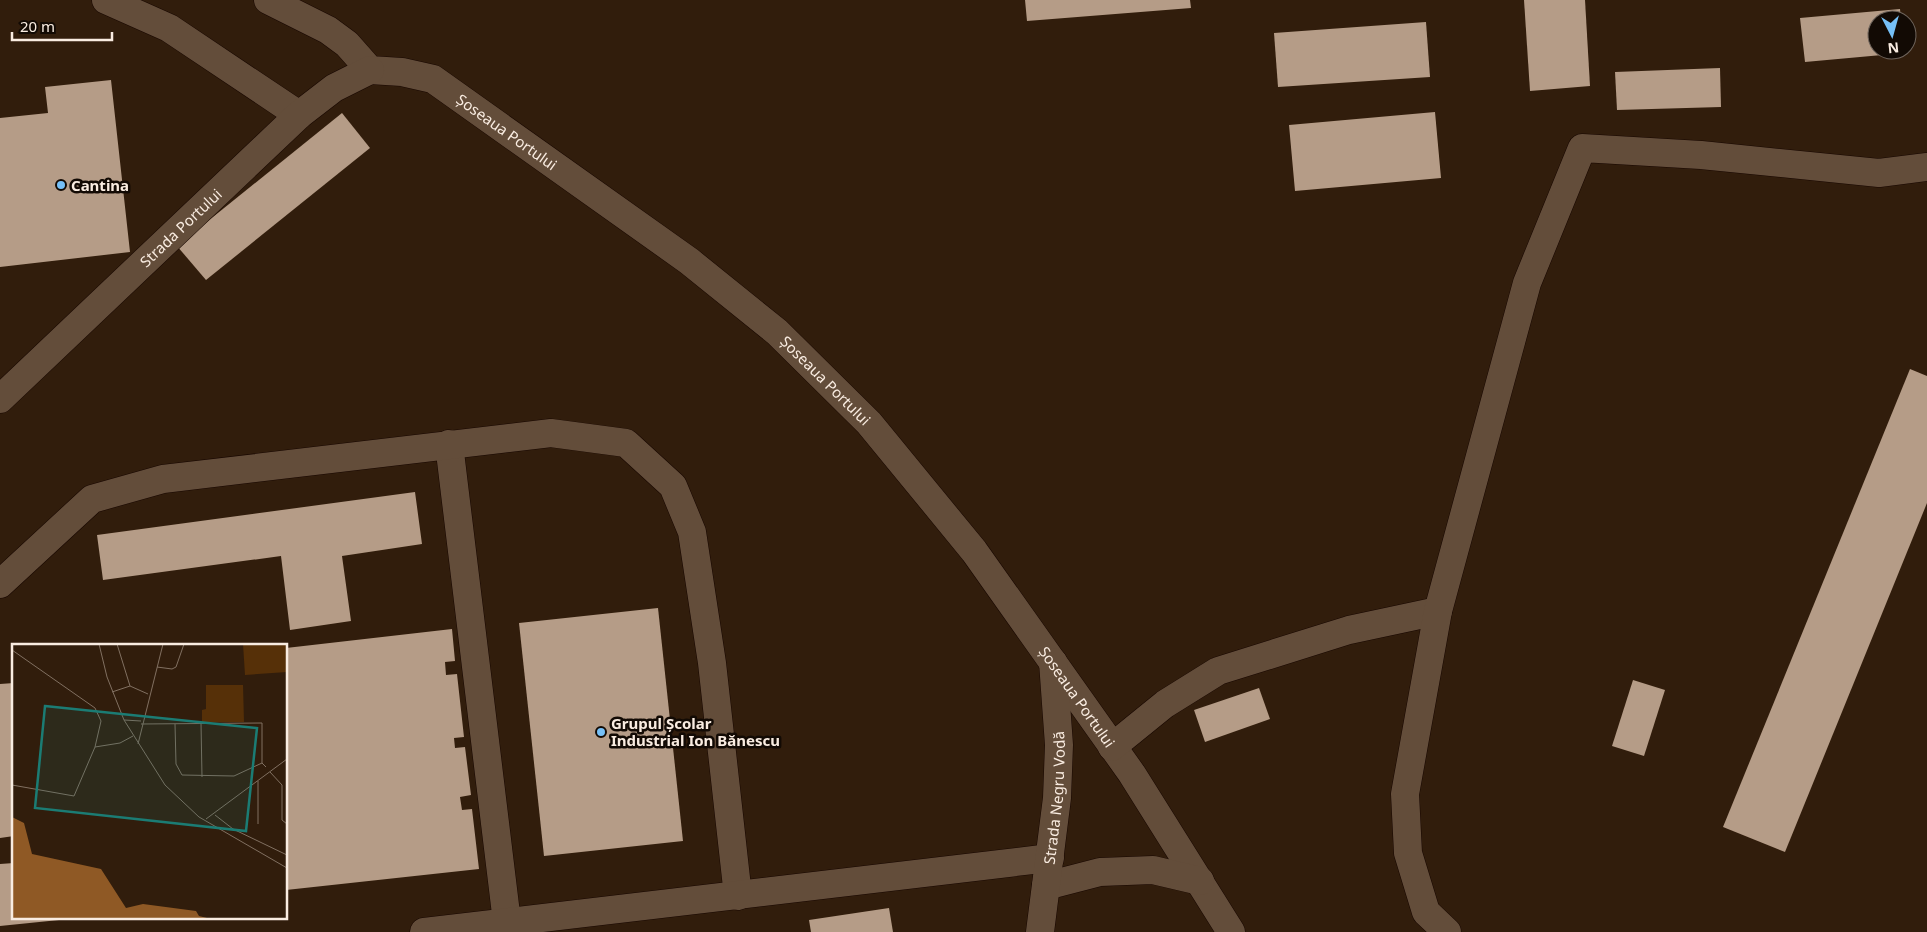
<svg xmlns="http://www.w3.org/2000/svg" width="1927" height="932" font-family="'Noto Sans',sans-serif">
<rect width="100%" height="100%" fill="#311d0c"/>
<g fill="#b59c87">
<polygon points="1025,0 1190,0 1191,8 1027,21"/>
<polygon points="1524,0 1585,0 1590,86 1530,91"/>
<polygon points="1900,9 1901,20 1877,20 1877,50 1904,50 1904,53 1805,62 1800,18"/>
<polygon points="1426,22 1430,77 1278,87 1274,33"/>
<polygon points="1720,68 1721,107 1617,110 1615,72"/>
<polygon points="111,80 130,252 0,267 0,118 48,113 45,87"/>
<polygon points="1435,112 1441,178 1295,191 1289,125"/>
<polygon points="342,113 370,148 206,280 177,246"/>
<polygon points="1910,369 1927,376 1927,503 1785,852 1723,827"/>
<polygon points="415,492 422,544 342,556 351,621 290,630 281,556 103,580 97,535"/>
<polygon points="658,608 683,841 544,856 519,623"/>
<polygon points="452,629 455,661 445,662 446,675 457,674 464,737 454,738 455,748 465,747 471,795 460,797 462,810 472,809 479,869 286,890 286,648"/>
<polygon points="1633,680 1665,690 1644,756 1612,746"/>
<polygon points="14,683 14,836 0,838 0,684"/>
<polygon points="1259,688 1270,719 1205,742 1194,710"/>
<polygon points="14,863 14,918 59,920 0,926 0,864"/>
<polygon points="889,908 893,932 811,932 809,920"/>
</g>
<g fill="none" stroke-linecap="round" stroke-linejoin="round">
<g stroke="#180700" stroke-width="29">
<g id="minor">
<polyline points="106,0 169,28 299,115"/>
<path id="s1" d="M268,0L328,30L347,44L370,70L402,72L433,79L689,261L777,332L869,423L974,551L1132,774L1231,932"/>
<path id="s2" d="M0,399L299,115L334,88L370,70"/>
<polyline points="449,444 507,922"/>
<polyline points="0,584 92,499 163,479 551,433 626,443 673,486 692,532 712,663 738,896"/>
<polyline points="1112,747 1165,704 1218,671 1349,630 1438,611"/>
<polyline points="1046,886 1100,872 1153,870 1200,881"/>
<polyline points="424,932 1050,858"/>
<path id="s3" d="M1040,932L1057,798L1059,745L1053,662"/>
<polyline points="1447,932 1426,912 1408,853 1405,794 1438,611 1527,283 1582,148 1701,155 1879,173 1927,167"/>
</g>
</g>
<use href="#minor" stroke="#634d3a" stroke-width="28"/>
</g>
<g fill="#76c0f7" stroke="#120a04" stroke-width="2">
<circle cx="61" cy="185" r="5"/>
<circle cx="601" cy="732" r="5"/>
</g>
<g text-anchor="middle" dominant-baseline="central" stroke-width="5" stroke-linejoin="round" paint-order="stroke">
<g font-size="15" fill="#f9ece1" stroke="#120a04">
<text stroke="none"><textPath href="#s1" startOffset="280">Șoseaua Portului</textPath></text>
<text stroke="none"><textPath href="#s2" startOffset="249">Strada Portului</textPath></text>
<text stroke="none"><textPath href="#s1" startOffset="685">Șoseaua Portului</textPath></text>
<text stroke="none"><textPath href="#s1" startOffset="1090">Șoseaua Portului</textPath></text>
<text stroke="none"><textPath href="#s3" startOffset="135">Strada Negru Vodă</textPath></text>
</g>
<g font-size="15" font-weight="bold" fill="#f9ece1" stroke="#120a04" text-anchor="start">
<text x="71" y="185">Cantina</text>
<text x="611" y="723">Grupul Școlar<tspan x="611" dy="17">Industrial Ion Bănescu</tspan></text>
</g>
</g>
<g transform="translate(12 644)">
<rect width="275" height="275" fill="#311d0c"/>
<path d="M231,0H275V28L233,31ZM194,41H231L232,78H190V66L194,65Z" fill="#563008"/>
<path d="M0,173L12,179L20,210L89,225L114,264L131,260L184,267L187,272L199,275H0Z" fill="#8f5925"/>
<path fill="none" stroke="#817061" stroke-width="1" d="M87,0L95,33L112,76L153,141L187,173L275,224M105,0L118,42L136,50M199,0H225M0,6L83,64L89,77L83,103L62,152L0,141M145,23L160,25L164,23L172,0M100,48L118,42M112,76L129,77M189,79L190,133M129,80L250,79V119L254,123M163,80L164,120L170,131L222,132L250,119M126,100L151,0M83,103L108,99L121,92M258,128L270,141V176L275,180M246,137V180M203,171L221,185L275,211M194,175L275,115"/>
<path fill="#1b7c74" fill-opacity="0.15" stroke="#1b7c74" stroke-width="2.5" d="M33,62L245,84L234,187L23,164Z"/>
<rect width="275" height="275" fill="none" stroke="#f9ece1" stroke-width="2.5"/>
</g>
<g transform="translate(1892 35) rotate(174)"><circle r="24" fill="#120a04" stroke="#6e645c"/>
<path d="M0-4L9 19L0 12L-9 19Z" fill="#76c0f7"/>
<text y="-8" font-size="14" font-weight="bold" text-anchor="middle" fill="#f9ece1">N</text>
</g>
<path d="M12 32v8h100v-8" fill="none" stroke="#f9ece1" stroke-width="2.5"/>
<text x="20" y="32" font-size="15" fill="#f9ece1" stroke="#120a04" stroke-width="4" paint-order="stroke">20 m</text>
</svg>
